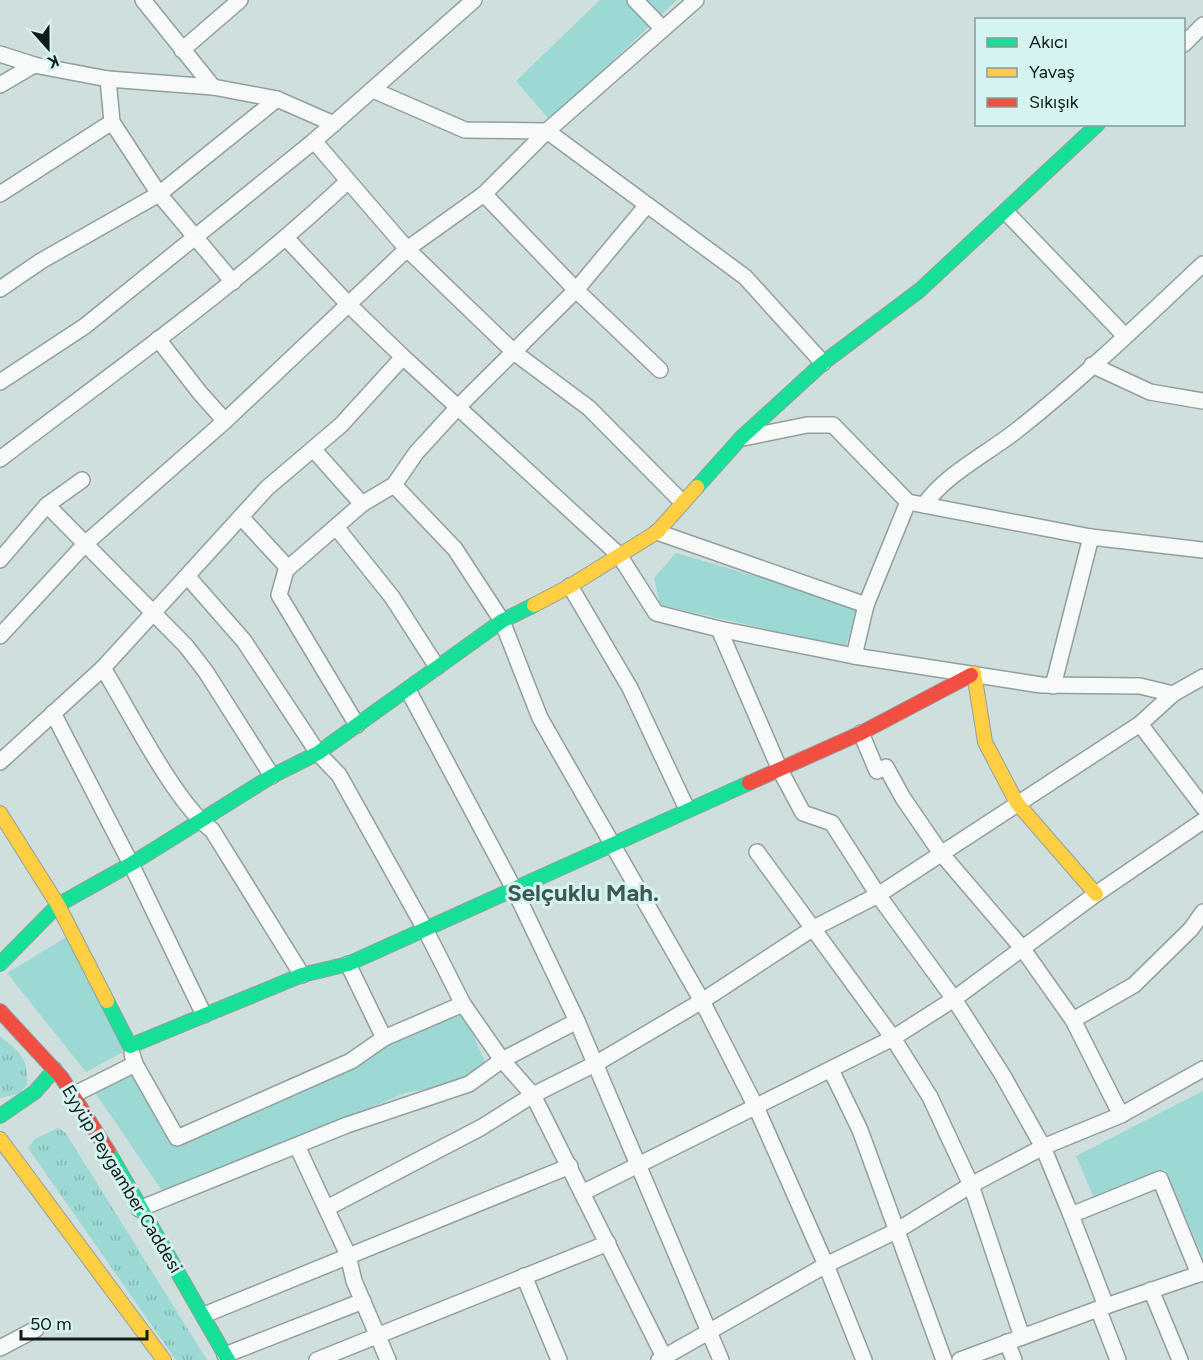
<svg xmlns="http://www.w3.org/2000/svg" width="1203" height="1360" font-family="Figtree,sans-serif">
<defs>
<pattern id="grass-tufts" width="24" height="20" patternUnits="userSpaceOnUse" patternTransform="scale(1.5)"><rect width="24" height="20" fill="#9cd8d4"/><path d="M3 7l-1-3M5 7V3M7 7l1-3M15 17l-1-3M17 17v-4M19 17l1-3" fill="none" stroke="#85b9b5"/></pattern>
</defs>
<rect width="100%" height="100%" fill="#cfdfdd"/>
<g fill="url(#grass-tufts)">
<path d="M0,1036C21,1054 28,1056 27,1085L18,1094L0,1098Z"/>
<polygon points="58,1128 65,1132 207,1360 176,1360 28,1148 35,1139"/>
</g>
<g fill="#9cd8d4">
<polygon points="600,0 677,0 559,112 548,118 516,81"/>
<polygon points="676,553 860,607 845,647 660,605 654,578"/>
<polygon points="75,932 125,1051 86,1072 7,973"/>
<polygon points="464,1014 486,1064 472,1075 452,1085 405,1093 165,1195 94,1091 134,1073 178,1146 354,1067 402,1034"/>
<polygon points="1203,1091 1203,1258 1165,1169 1094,1198 1076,1156"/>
</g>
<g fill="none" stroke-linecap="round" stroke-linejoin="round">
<g stroke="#929f9e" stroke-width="18">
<g id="street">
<polyline points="143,0 213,87"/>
<polyline points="635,0 663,29"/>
<polyline points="1184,44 1203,25"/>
<polyline points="182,50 240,0"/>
<polyline points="0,54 34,65 108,79 213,87 277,99 334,124"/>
<polyline points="108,79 112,122 159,194 233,282"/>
<polyline points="0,85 34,65"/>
<polyline points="373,90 465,130 547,131 745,277 823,363"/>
<polyline points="314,141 407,249 515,353 589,408 682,502"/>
<polyline points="0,194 112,122"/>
<polyline points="484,194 576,290 660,370"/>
<polyline points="1006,212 1125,336"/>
<polyline points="287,239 348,304 403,357 619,555 656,613 719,629 854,656 1041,685 1140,686 1173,694"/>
<polyline points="0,289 41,261 159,194 277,99"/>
<polyline points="158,339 200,393 225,421"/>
<polyline points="1092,365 1150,392 1203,401"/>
<polyline points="0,382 85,326 314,141 474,0"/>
<polyline points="743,438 807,425 833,425 908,502 1091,537 1203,550"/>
<polyline points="314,450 362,504"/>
<path d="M0,459C118,369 239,284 347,182"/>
<polyline points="394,485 455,549 502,621 540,718 702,1001 756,1107 826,1265 864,1360"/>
<polyline points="47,505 82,480"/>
<path d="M924,505C946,474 985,455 1016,431C1081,380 1142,321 1203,264"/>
<polyline points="241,517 288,568"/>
<polyline points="336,527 392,597 437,667"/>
<polyline points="657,532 866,605"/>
<polyline points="0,560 47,505 186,646 206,672 272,776"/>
<polyline points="188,577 244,641 318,753 339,775 425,929 463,1004 502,1060 533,1095 664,1357"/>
<polyline points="570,586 630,688 687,809"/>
<polyline points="719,629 780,770 803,813 832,823 878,895 954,999 1002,1074 1043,1147 1071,1215"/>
<polyline points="0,636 86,543 225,421 407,249 484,194 547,131 696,0"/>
<polyline points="854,656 866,605 908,502"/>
<path d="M103,668C129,710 176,805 212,830L302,975"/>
<polyline points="1053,686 1091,537"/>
<polyline points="408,690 514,889 577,1021 721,1360"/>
<polyline points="53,713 131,864 204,1015"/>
<polyline points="1140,724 1203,807"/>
<polyline points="357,725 279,595 286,570 362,504 394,485 416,453 458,407 576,290 647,205"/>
<polyline points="861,733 877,771 886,767 903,798 940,852 1022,948 1073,1020 1121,1115"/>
<polyline points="0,762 103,668 267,488 341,425 403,357"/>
<polyline points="757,852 893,1038 930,1097 971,1185 1022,1337"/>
<polyline points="348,964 384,1038"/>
<polyline points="1073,1020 1134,985 1191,929 1203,912"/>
<polyline points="135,1064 177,1138 351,1061 384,1038 463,1004"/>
<polyline points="831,1070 860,1130 944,1360"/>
<polyline points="73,1095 135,1064 132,1054"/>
<polyline points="297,1146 348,1255 354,1281 388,1360"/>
<polyline points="582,1193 893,1038 954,999 1096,894 1203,821"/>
<polyline points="327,1208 482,1127 533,1095 597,1063 702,1001 812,929 878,895 1140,724 1173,694 1203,677"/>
<polyline points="139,1209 347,1125 469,1084 502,1060 577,1021"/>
<polyline points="524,1276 559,1360"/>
<polyline points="1151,1290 1180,1360"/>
<polyline points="1106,1306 1199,1274"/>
<polyline points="1099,1311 1118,1360"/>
<polyline points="204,1315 570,1166"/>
<polyline points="1007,1342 1014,1360"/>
<polyline points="0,1348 36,1329"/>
<polyline points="225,1355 363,1301"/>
<polyline points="317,1360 608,1243"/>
<polyline points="659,1360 826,1265 898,1230 971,1185 1043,1147 1121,1115 1203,1069"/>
<polyline points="960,1360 1106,1306 1071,1215 1160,1179 1199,1274 1203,1272"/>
</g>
</g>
<g stroke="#929f9e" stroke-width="16">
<g id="fast">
<polyline points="697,487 741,438 823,363 920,290 1098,124"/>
<polyline points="0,964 58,905 131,864 272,776 318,753 502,621 534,605"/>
<polyline points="107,1001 130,1046 302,975 348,964 749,783"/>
<polyline points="0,1116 35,1092 55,1069"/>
<polyline points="108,1151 228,1360"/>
</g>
</g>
<g stroke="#929f9e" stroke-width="16">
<g id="slow">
<polyline points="534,605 570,586 657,532 697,487"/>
<polyline points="971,675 974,673 985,742 1017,803 1096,894"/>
<polyline points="0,813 58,905 107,1001"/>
<polyline points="0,1139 164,1360"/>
</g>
</g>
<g stroke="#929f9e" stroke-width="16">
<g id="jam">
<polyline points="749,783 861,733 971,675"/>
<polyline points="0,1011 62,1078 108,1151"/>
</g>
</g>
<use href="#street" stroke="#f8fafa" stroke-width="15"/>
<use href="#fast" stroke="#16e098" stroke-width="14"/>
<use href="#slow" stroke="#ffcf43" stroke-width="14"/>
<use href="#jam" stroke="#f24e42" stroke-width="14"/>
</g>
<g text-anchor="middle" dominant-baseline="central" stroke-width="6" stroke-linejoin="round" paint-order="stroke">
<g font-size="18" fill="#0f1a1a" stroke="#d5f3f1">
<text transform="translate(122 1179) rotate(59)">Eyyüp Peygamber Caddesi</text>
</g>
<g font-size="24" font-weight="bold" fill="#3e5856" stroke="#d5f3f1">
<text x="583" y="892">Selçuklu Mah.</text>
</g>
</g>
<rect x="975" y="18" width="210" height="108" fill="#d5f3f1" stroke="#869c9b" stroke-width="1.5"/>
<rect x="987" y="38" width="30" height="9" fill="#16e098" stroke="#869c9b" stroke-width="1.5"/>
<text x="1029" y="48" font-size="18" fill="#0f1a1a">Akıcı</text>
<rect x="987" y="68" width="30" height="9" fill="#ffcf43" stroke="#869c9b" stroke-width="1.5"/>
<text x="1029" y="78" font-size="18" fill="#0f1a1a">Yavaş</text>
<rect x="987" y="98" width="30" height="9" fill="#f24e42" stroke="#869c9b" stroke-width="1.5"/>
<text x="1029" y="108" font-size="18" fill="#0f1a1a">Sıkışık</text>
<g transform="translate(48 48) rotate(159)" stroke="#d5f3f1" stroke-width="4.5" paint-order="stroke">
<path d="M0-4.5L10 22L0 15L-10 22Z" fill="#0f1a1a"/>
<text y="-9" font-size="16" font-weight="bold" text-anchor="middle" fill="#0f1a1a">K</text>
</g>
<path d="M21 1330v9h126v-9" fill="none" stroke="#0f1a1a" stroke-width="3"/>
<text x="30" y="1330" font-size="18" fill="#0f1a1a" stroke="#d5f3f1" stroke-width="4.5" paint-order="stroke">50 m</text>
</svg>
